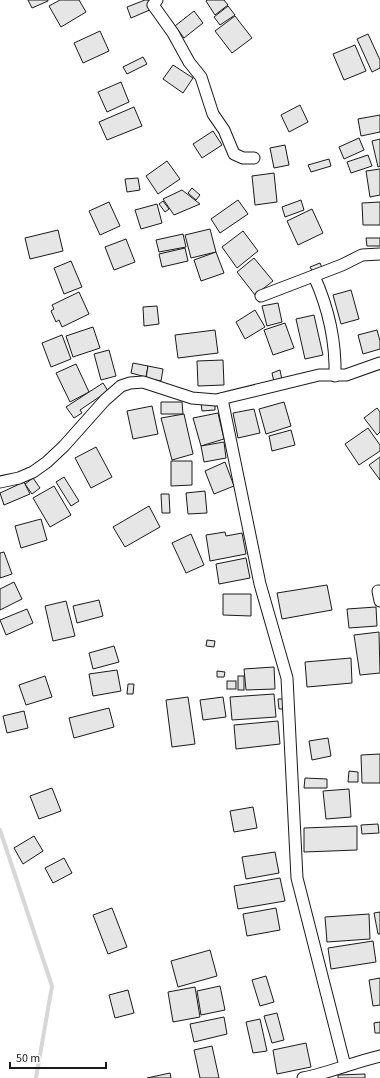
<svg xmlns="http://www.w3.org/2000/svg" width="380" height="1078" font-family="'Source Sans 3',sans-serif">
<rect width="100%" height="100%" fill="#fff"/>
<g fill="none" stroke-linecap="round" stroke-linejoin="round">
<polyline stroke="#d7d7d7" stroke-width="4" points="0,830 52,986 36,1078"/>
</g>
<g fill="#e6e6e6" stroke="#1a1a1a">
<polygon points="28,0 48,0 48,1 32,8"/>
<polygon points="60,0 79,0 86,12 61,27 49,6"/>
<polygon points="145,0 148,0 152,9 131,18 127,7"/>
<polygon points="207,0 224,0 228,5 215,15 206,1"/>
<polygon points="228,6 235,15 220,25 214,17"/>
<polygon points="194,11 203,23 184,38 175,26"/>
<polygon points="235,16 252,38 232,53 215,31"/>
<polygon points="100,31 109,51 83,63 74,43"/>
<polygon points="368,34 380,60 380,68 372,72 357,39"/>
<polygon points="355,45 366,71 344,80 333,54"/>
<polygon points="143,57 147,64 127,74 123,67"/>
<polygon points="173,65 193,78 183,93 163,79"/>
<polygon points="121,82 129,102 107,112 98,92"/>
<polygon points="300,105 308,122 289,132 281,115"/>
<polygon points="134,107 142,126 107,140 99,122"/>
<polygon points="380,115 380,132 361,136 358,119"/>
<polygon points="213,131 222,145 202,158 193,144"/>
<polygon points="359,138 364,150 344,159 339,147"/>
<polygon points="380,139 380,166 378,167 372,141"/>
<polygon points="285,145 289,165 274,168 270,148"/>
<polygon points="368,155 372,166 351,173 347,162"/>
<polygon points="329,159 331,166 311,172 308,165"/>
<polygon points="167,161 180,179 158,194 146,176"/>
<polygon points="380,169 380,195 370,197 366,171"/>
<polygon points="274,173 277,202 255,205 252,176"/>
<polygon points="138,178 140,190 127,192 125,179"/>
<polygon points="192,188 200,195 196,200 188,193"/>
<polygon points="182,190 200,204 174,215 163,199"/>
<polygon points="238,200 248,214 220,233 211,219"/>
<polygon points="301,200 304,210 285,217 282,207"/>
<polygon points="163,201 169,209 165,212 159,204"/>
<polygon points="109,202 120,226 100,235 89,211"/>
<polygon points="380,202 380,225 363,225 362,203"/>
<polygon points="157,204 162,223 141,229 135,210"/>
<polygon points="312,209 323,233 298,245 287,221"/>
<polygon points="210,229 216,252 191,258 185,235"/>
<polygon points="58,230 63,251 30,259 25,238"/>
<polygon points="243,231 258,251 237,268 222,247"/>
<polygon points="183,234 186,247 159,252 156,240"/>
<polygon points="366,238 380,238 380,246 367,246"/>
<polygon points="126,239 135,262 114,270 105,247"/>
<polygon points="185,248 188,261 162,267 159,254"/>
<polygon points="216,252 224,273 201,281 194,260"/>
<polygon points="254,258 273,281 255,295 237,272"/>
<polygon points="71,261 82,287 64,294 54,268"/>
<polygon points="320,263 323,270 314,274 310,267"/>
<polygon points="351,290 359,319 341,324 333,295"/>
<polygon points="79,292 89,314 62,327 59,320 56,322 51,311 54,309 52,305"/>
<polygon points="278,303 282,322 267,326 262,306"/>
<polygon points="157,306 159,324 144,326 143,307"/>
<polygon points="255,310 265,327 245,339 236,322"/>
<polygon points="314,315 323,355 305,359 296,319"/>
<polygon points="285,323 294,348 273,355 264,330"/>
<polygon points="93,327 100,348 73,357 66,336"/>
<polygon points="215,330 218,353 178,358 175,335"/>
<polygon points="377,330 380,341 380,349 363,354 358,335"/>
<polygon points="62,335 71,359 51,367 42,343"/>
<polygon points="109,350 116,376 101,380 94,354"/>
<polygon points="223,360 224,385 198,386 197,361"/>
<polygon points="133,363 148,366 146,377 131,373"/>
<polygon points="76,364 89,392 70,402 56,373"/>
<polygon points="148,366 163,369 161,381 146,378"/>
<polygon points="280,370 282,380 274,382 272,373"/>
<polygon points="103,383 108,391 80,410 82,413 74,418 66,407"/>
<polygon points="161,402 182,402 183,414 161,414"/>
<polygon points="284,402 291,426 266,434 259,409"/>
<polygon points="201,403 215,403 215,410 202,411"/>
<polygon points="152,406 158,434 133,439 127,411"/>
<polygon points="377,408 380,412 380,432 377,435 364,418"/>
<polygon points="254,409 260,433 238,438 233,413"/>
<polygon points="218,413 224,439 201,446 193,418"/>
<polygon points="184,414 193,454 172,460 161,418"/>
<polygon points="368,428 380,445 380,451 359,465 345,444"/>
<polygon points="291,430 295,445 272,451 269,436"/>
<polygon points="224,442 226,458 204,462 201,446"/>
<polygon points="96,447 112,477 91,488 75,458"/>
<polygon points="380,457 380,480 369,465"/>
<polygon points="171,461 192,461 192,485 171,486"/>
<polygon points="225,462 234,486 214,494 205,471"/>
<polygon points="64,477 79,501 71,506 56,482"/>
<polygon points="33,478 40,488 32,494 25,484"/>
<polygon points="24,482 30,494 4,505 0,493"/>
<polygon points="54,486 71,515 50,527 33,498"/>
<polygon points="205,491 207,513 188,514 186,493"/>
<polygon points="161,494 169,494 170,513 162,513"/>
<polygon points="149,506 160,527 125,547 113,527"/>
<polygon points="41,519 47,540 21,548 15,526"/>
<polygon points="225,532 226,536 242,533 246,554 210,561 206,535"/>
<polygon points="191,534 204,565 186,573 172,543"/>
<polygon points="4,552 12,574 0,578 0,553"/>
<polygon points="246,558 250,578 219,584 216,564"/>
<polygon points="14,582 22,599 0,610 0,589"/>
<polygon points="327,585 332,610 282,619 277,593"/>
<polygon points="223,594 251,594 251,616 223,615"/>
<polygon points="99,600 103,616 77,623 73,606"/>
<polygon points="66,601 75,636 53,641 45,606"/>
<polygon points="376,607 377,626 349,628 347,609"/>
<polygon points="27,609 33,623 6,635 0,620"/>
<polygon points="379,632 380,673 360,675 354,635"/>
<polygon points="207,640 215,641 214,647 206,646"/>
<polygon points="114,646 119,662 93,669 89,653"/>
<polygon points="351,658 352,683 307,687 305,662"/>
<polygon points="274,667 275,689 246,690 244,669"/>
<polygon points="117,670 121,691 93,696 89,674"/>
<polygon points="217,671 225,672 224,677 217,677"/>
<polygon points="45,676 52,697 26,705 19,685"/>
<rect x="238" y="676" width="6" height="14"/>
<rect x="227" y="681" width="9" height="8"/>
<polygon points="128,684 134,684 133,694 127,694"/>
<polygon points="274,694 276,717 232,720 230,697"/>
<polygon points="188,697 195,744 172,747 166,700"/>
<polygon points="223,697 226,717 203,720 200,700"/>
<polygon points="278,699 285,699 286,709 279,709"/>
<polygon points="109,708 114,727 74,738 69,718"/>
<polygon points="24,711 28,728 7,733 3,716"/>
<polygon points="278,721 280,744 236,749 234,725"/>
<polygon points="328,738 331,756 312,760 309,741"/>
<polygon points="380,754 380,783 362,783 361,755"/>
<polygon points="349,771 358,772 358,782 348,782"/>
<polygon points="305,778 327,779 327,788 304,788"/>
<polygon points="52,788 61,811 39,819 30,796"/>
<polygon points="349,789 351,817 326,819 323,791"/>
<polygon points="253,807 257,828 234,832 230,811"/>
<polygon points="378,824 379,833 362,834 361,825"/>
<polygon points="357,826 357,850 304,852 304,828"/>
<polygon points="34,836 43,851 23,864 14,848"/>
<polygon points="275,852 279,873 246,879 242,857"/>
<polygon points="64,858 72,873 53,883 45,868"/>
<polygon points="280,878 285,901 238,909 234,886"/>
<polygon points="112,908 127,947 108,954 93,915"/>
<polygon points="276,908 280,930 247,936 243,914"/>
<polygon points="380,912 380,934 378,934 374,913"/>
<polygon points="369,914 370,939 327,942 325,917"/>
<polygon points="373,941 376,962 331,969 328,948"/>
<polygon points="210,950 217,976 178,987 171,961"/>
<polygon points="266,976 274,1002 260,1006 252,980"/>
<polygon points="380,978 380,1005 373,1006 369,980"/>
<polygon points="220,986 225,1010 201,1015 197,991"/>
<polygon points="195,987 200,1017 173,1022 168,992"/>
<polygon points="128,990 134,1013 115,1018 109,995"/>
<polygon points="277,1013 284,1040 272,1043 264,1016"/>
<polygon points="224,1017 227,1034 194,1042 190,1024"/>
<polygon points="260,1019 267,1051 253,1053 246,1022"/>
<polygon points="380,1022 380,1033 375,1033 374,1023"/>
<polygon points="306,1043 311,1067 277,1074 273,1050"/>
<polygon points="212,1046 219,1078 200,1078 194,1050"/>
<polygon points="170,1073 171,1078 147,1078"/>
<polygon points="365,1074 365,1078 338,1078 338,1075"/>
</g>
<g fill="none" stroke-linecap="round" stroke-linejoin="round">
<g stroke="#1a1a1a" stroke-width="13">
<g id="minor">
<polyline points="157,0 153,5 173,33 189,62 201,77 213,114 224,130 234,154 243,158 254,158"/>
<path d="M314,276C328,307 336,341 335,376"/>
<polyline points="261,296 342,265 362,255 380,254"/>
<polyline points="222,399 260,584 287,678 297,878 345,1066"/>
<polyline points="0,482 19,478 33,472 47,462 64,446 105,400 121,386 130,383 143,382 192,398 216,400 319,375 346,375 380,363"/>
<polyline points="378,591 380,601"/>
<path d="M303,1078C329,1073 354,1062 380,1056"/>
</g>
</g>
<use href="#minor" stroke="#fff" stroke-width="11"/>
</g>
<path d="M10 1062v6h96v-6" fill="none" stroke="#1a1a1a" stroke-width="2"/>
<text x="16" y="1062" font-size="12" fill="#1a1a1a" stroke="#ffffff" stroke-width="3" paint-order="stroke">50 m</text>
</svg>
